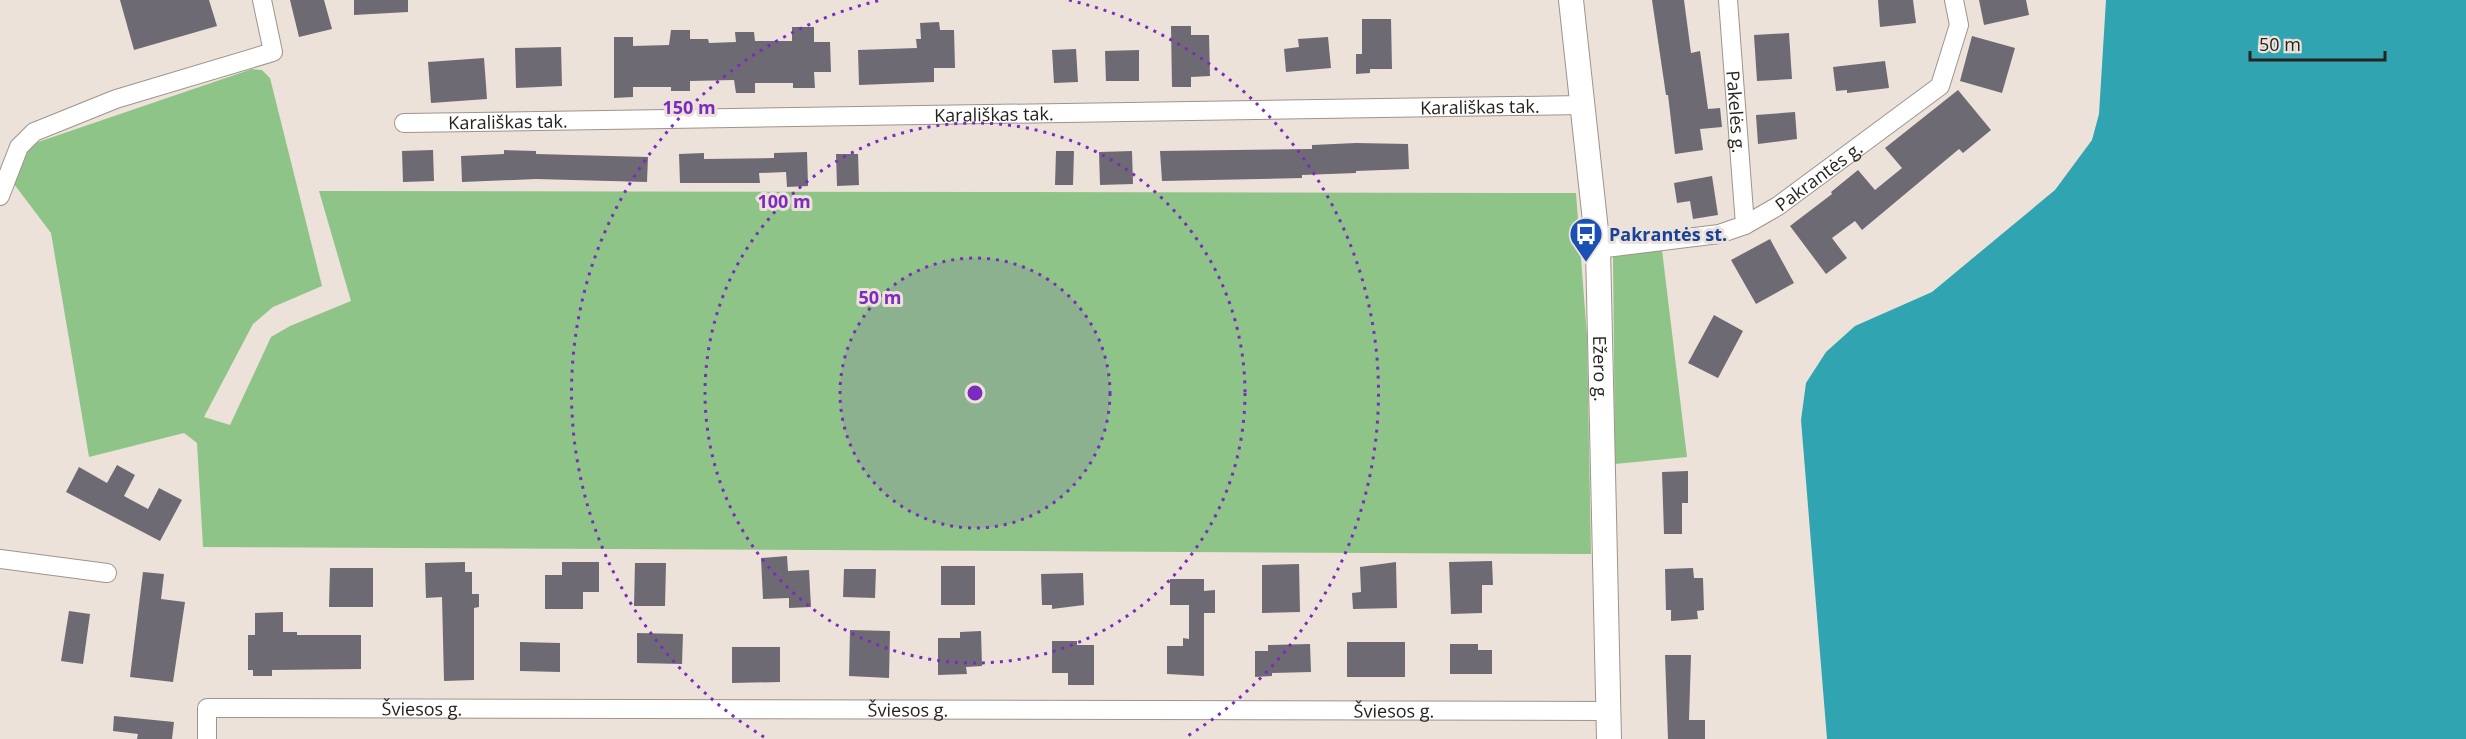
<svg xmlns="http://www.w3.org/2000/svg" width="2466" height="739" font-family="'Open Sans',sans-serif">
<rect width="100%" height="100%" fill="#ede2d9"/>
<g fill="#8fc488">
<polygon points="252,69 262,70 270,78 322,286 273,307 253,324 204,417 230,425 271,337 290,326 351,301 319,191 1576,193 1587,336 1591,554 203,547 197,443 184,433 89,457 51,233 14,184 26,152 38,142"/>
<polygon points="1662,250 1687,457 1615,464 1613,257"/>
</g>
<polygon fill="#30a4b1" points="2106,0 2466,0 2466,739 1827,739 1801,420 1806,383 1826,352 1855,326 1932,292 2055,190 2092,140 2099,114"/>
<g fill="#6d6a74">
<polygon points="120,0 209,0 217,26 134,50"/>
<polygon points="290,0 324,0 332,29 299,37"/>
<polygon points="354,0 408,0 408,12 354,15"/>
<polygon points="1652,0 1684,0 1691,53 1700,51 1708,109 1720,108 1722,127 1700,129 1703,150 1675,154 1668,95 1666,95"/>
<polygon points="1878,0 1913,0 1916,23 1880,27"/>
<polygon points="1979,0 2026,0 2029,15 1984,25"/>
<polygon points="1362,19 1391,19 1392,69 1370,69 1370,73 1356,74 1356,54 1362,54"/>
<polygon points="939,22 940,30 954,30 955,68 934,68 934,82 859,85 858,50 917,48 916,39 921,39 920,23"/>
<polygon points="1171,26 1191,26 1191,35 1209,35 1210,76 1191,77 1191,87 1172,87"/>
<polygon points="792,27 814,27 814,42 830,42 831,72 814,72 815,88 793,88 793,83 755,83 755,93 736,93 734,80 690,81 690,91 671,91 671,87 633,87 633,97 614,98 614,37 633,37 633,46 669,45 671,30 690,30 690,39 708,39 709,43 736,42 735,32 754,32 755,41 792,41"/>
<polygon points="1789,33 1792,79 1757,81 1754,35"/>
<polygon points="1972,36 2015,48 2002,93 1960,81"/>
<polygon points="1328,37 1331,68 1286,72 1284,49 1299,47 1298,39"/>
<polygon points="561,47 562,86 516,88 515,48"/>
<polygon points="1076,49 1078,82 1054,83 1052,50"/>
<polygon points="1139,50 1139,81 1106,81 1105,51"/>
<polygon points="484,58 487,99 431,103 428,62"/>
<polygon points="1885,61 1889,88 1847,93 1847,90 1836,91 1833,67"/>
<polygon points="1958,90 1991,130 1963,153 1959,149 1862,230 1855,221 1832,238 1847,258 1826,274 1790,226 1832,194 1831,192 1858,170 1875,190 1902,168 1885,148"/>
<polygon points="1795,112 1797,139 1758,144 1756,115"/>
<polygon points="1356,143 1408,144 1409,169 1356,171 1356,173 1302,175 1302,178 1162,181 1160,151 1312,149 1312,145"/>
<polygon points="433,150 434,181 403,182 402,151"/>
<polygon points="504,150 536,151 536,154 648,157 647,182 536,179 462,182 461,156 504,154"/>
<polygon points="1056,151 1074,151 1073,185 1055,185"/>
<polygon points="1132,151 1133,184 1100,185 1099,152"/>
<polygon points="807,152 808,186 787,187 786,172 759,173 760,183 680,183 679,154 704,153 704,159 774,158 774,153"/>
<polygon points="836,154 858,154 859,185 837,186"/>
<polygon points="1712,176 1718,215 1693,219 1690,201 1677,203 1674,183"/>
<polygon points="1770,239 1794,283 1756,304 1731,260"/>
<polygon points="1714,315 1743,331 1718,378 1688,363"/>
<polygon points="117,465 135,475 124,496 148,509 159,488 182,500 160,541 66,492 79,467 107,483"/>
<polygon points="1688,471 1688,503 1682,503 1682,534 1664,534 1662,472"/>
<polygon points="787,556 788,571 809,570 811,607 789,608 789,598 763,599 761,558"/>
<polygon points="1492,561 1493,585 1482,585 1482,613 1451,614 1449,562"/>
<polygon points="465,562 465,572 472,572 472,594 479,594 479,607 474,608 474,680 444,681 442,597 426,598 425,563"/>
<polygon points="562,562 599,562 599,592 583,592 583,609 545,609 545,575 562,575"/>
<polygon points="1396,562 1397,608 1353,609 1352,593 1361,592 1360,567"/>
<polygon points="635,563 666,563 665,606 634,606"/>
<polygon points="1299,564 1300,612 1262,613 1262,565"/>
<rect x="941" y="566" width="34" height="39"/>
<polygon points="330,568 373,568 373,607 329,607"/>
<polygon points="1693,568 1694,578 1703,578 1704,610 1697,611 1698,619 1671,621 1671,610 1666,610 1665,569"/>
<polygon points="844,569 876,569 875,598 843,597"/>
<polygon points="143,572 164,574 161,599 185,602 173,682 130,677"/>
<polygon points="1083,573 1084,605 1052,609 1052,605 1042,605 1041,574"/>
<polygon points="1170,579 1204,579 1204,591 1215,590 1215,613 1204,613 1204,676 1167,674 1167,646 1183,646 1183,638 1189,639 1189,605 1170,605"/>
<polygon points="69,611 90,614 83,664 61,661"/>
<polygon points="283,612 283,632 297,632 297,635 361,635 361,669 272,670 272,676 253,676 253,670 248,670 248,635 255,635 255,613"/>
<polygon points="850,630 890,631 889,678 849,676"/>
<polygon points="981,631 982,666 966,667 967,674 938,675 938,638 960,638 960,632"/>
<polygon points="637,633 683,634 682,664 637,663"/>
<polygon points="1052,641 1077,641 1077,645 1094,645 1094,685 1068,685 1068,673 1052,673"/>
<polygon points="520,642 560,643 560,672 520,671"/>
<rect x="1347" y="642" width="58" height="35"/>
<polygon points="1310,644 1311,672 1272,673 1272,676 1255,677 1255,651 1268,651 1268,645"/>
<polygon points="1450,644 1478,644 1478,650 1492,650 1492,674 1450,674"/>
<polygon points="732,647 780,647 780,682 732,683"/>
<polygon points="1665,655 1691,655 1689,720 1705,720 1705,739 1668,739"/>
<polygon points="114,716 174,722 172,739 137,739 138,734 113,731"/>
</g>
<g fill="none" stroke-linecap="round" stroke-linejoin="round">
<g stroke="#9e948c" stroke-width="20">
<g id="minor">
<path id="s1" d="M1728,0L1745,225"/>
<path id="s2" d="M404,123L1582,105"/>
<polyline points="0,196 19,147 34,132 116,99 273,52 262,0"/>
<path id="s3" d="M1598,249L1719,234L1745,225L1778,206L1940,86L1959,25L1954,0"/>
<polyline points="0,559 107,573"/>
<path id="s4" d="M207,739V708L1608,711"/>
</g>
</g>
<g stroke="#9e948c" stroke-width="26">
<g id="secondary">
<path id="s5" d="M1571,0L1598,249L1609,739"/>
</g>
</g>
<use href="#minor" stroke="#fff" stroke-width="18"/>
<use href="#secondary" stroke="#fff" stroke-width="24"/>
</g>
<circle cx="975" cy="393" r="135" fill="#7b2cbf" fill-opacity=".12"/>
<g fill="none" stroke="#7b2cbf" stroke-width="3" stroke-dasharray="3 6">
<circle cx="975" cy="393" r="135"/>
<circle cx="975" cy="393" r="270"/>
<path d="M764 737A404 404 0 0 1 881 0M1069 0A404 404 0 0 1 1186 737"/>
</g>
<defs>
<g id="bus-pin" transform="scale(1.725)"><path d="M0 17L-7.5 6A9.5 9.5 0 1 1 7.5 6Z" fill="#1a4fb4" stroke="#ede2d9"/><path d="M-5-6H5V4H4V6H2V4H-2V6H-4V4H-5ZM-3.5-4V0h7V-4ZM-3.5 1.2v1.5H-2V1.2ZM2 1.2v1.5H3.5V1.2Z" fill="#fff"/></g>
</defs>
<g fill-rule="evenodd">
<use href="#bus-pin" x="1586" y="234"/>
</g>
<g text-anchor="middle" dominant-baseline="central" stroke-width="6" stroke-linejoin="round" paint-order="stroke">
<g font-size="18" fill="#272320" stroke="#ede2d9">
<text stroke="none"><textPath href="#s2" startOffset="1076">Karališkas tak.</textPath></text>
<text stroke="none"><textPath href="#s1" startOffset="112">Pakelės g.</textPath></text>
<text stroke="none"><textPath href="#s2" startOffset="590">Karališkas tak.</textPath></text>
<text stroke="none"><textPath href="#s2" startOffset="104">Karališkas tak.</textPath></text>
<text stroke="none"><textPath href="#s3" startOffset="238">Pakrantės g.</textPath></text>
<text stroke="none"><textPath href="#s5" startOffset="370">Ežero g.</textPath></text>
<text stroke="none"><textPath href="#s4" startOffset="246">Šviesos g.</textPath></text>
<text stroke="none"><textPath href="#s4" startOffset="732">Šviesos g.</textPath></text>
<text stroke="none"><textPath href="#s4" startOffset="1218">Šviesos g.</textPath></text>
</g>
<g font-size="18" font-weight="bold" fill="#164399" stroke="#ede2d9" text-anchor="start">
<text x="1609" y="234">Pakrantės st.</text>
</g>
</g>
<circle cx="975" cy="393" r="9" fill="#7b2cbf" stroke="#ede2d9" stroke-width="3"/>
<g font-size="18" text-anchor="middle" font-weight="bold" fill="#7b2cbf" stroke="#ede2d9" stroke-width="6" stroke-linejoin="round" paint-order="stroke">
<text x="689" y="114">150 m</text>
<text x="784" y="208">100 m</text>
<text x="880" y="304">50 m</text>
</g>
<path d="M2250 51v9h135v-9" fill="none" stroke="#272320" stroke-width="3"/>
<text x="2259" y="51" font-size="18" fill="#272320" stroke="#ede2d9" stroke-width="4.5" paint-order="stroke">50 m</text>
</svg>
